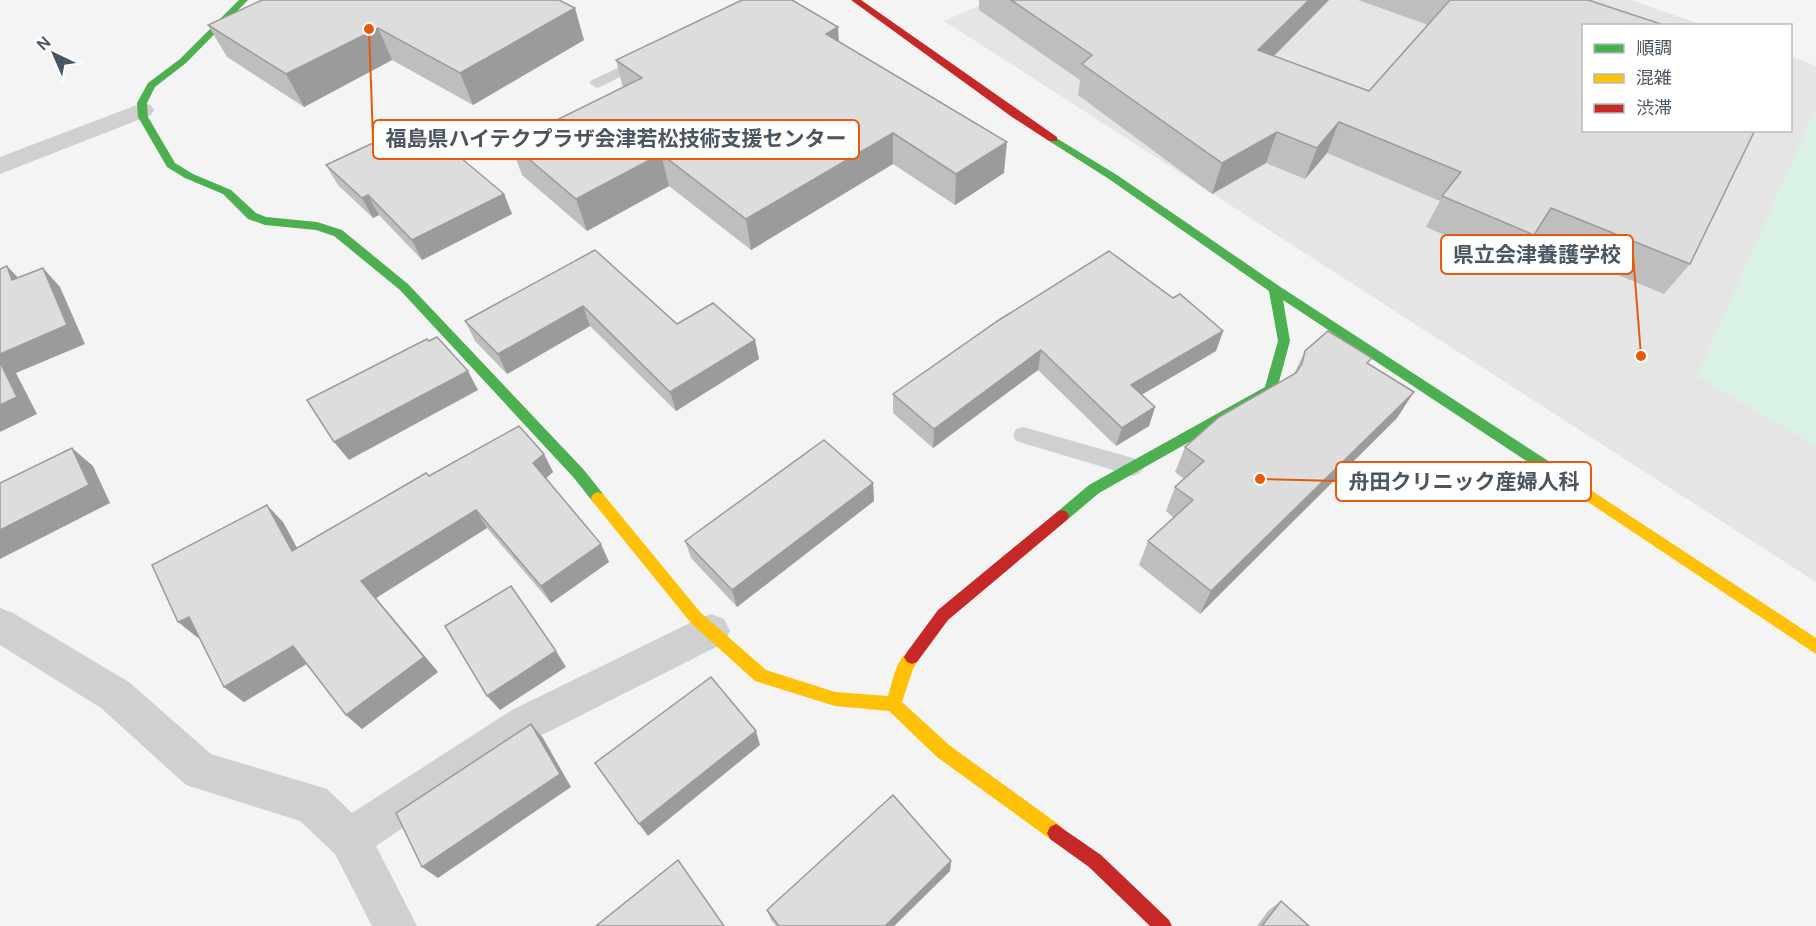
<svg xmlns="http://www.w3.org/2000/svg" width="1816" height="926" font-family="Manrope,'Noto Sans JP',sans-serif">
<rect width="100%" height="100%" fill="#f4f4f4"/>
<polygon fill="#e6e5e6" points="992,0 1631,0 1703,25 1584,26 1584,130 1790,130 1791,56 1816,66 1816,582 944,21"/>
<polygon fill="#d9f2e3" points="1814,112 1816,112 1816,446 1697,376"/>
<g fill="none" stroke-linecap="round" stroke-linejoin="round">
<g fill="#ced0d2" fill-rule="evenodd">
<polygon points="645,55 650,56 652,59 650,62 602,86 597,88 589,83 592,80"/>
<polygon points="1023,427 1133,458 1140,461 1144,467 1140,473 1133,476 1016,441 1013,435 1016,429"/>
</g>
<g fill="#ced0d2" fill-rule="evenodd">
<polygon points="142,103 151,105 154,110 151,115 0,174 0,157"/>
<polygon points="0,608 13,613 129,682 211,754 327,789 352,813 512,710 698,619 711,614 724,619 730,631 724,643 540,736 376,846 417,926 372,926 335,854 300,821 186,785 101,708 0,645"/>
</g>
<g fill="#4caf50" fill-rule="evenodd">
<polygon points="239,0 248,0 186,63 155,87 147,103 148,117 175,163 193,174 231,190 256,213 266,217 317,222 342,230 408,284 584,470 603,494 605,498 603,502 593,502 574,478 400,290 334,236 316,230 265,225 248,219 223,194 185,178 167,167 138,117 137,103 148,83 180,59"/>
<polygon points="1053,136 1117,175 1279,286 1556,466 1558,470 1556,474 1546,474 1283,300 1290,341 1276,393 1099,493 1067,520 1062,522 1057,520 1055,516 1057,512 1089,485 1265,387 1278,341 1269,291 1109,179 1049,141 1049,137"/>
</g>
<g fill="#ffc107" fill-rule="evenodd">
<polygon points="1551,464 1816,638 1816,654 1546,474 1544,470 1546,466"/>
<path d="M598,492L603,494L701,613L766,670L835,692L888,696C893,681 896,656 912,650L917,652L920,657L913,669L902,702L949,745L1062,827L1065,833L1062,839L1056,842L1050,839L937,757L889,711L835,706L755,681L691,623L593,502L591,498L593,494Z"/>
</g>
<g fill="#c62828" fill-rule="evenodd">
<polygon points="851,0 861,0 1057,137 1057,141 1049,141 1012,117"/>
<polygon points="1062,510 1067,512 1069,516 1067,520 948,620 917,662 912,664 907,662 904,657 907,652 938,610 1057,512"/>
<polygon points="1056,824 1101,855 1169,920 1172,926 1150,926 1089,867 1050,839 1047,833 1050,827"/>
</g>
</g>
<g fill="#bebebf">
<polygon points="262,0 584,40 473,105 392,60 304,107 227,57 208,25"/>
<polygon points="979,0 1329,0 1274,56 1369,91 1428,25 1358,0 1588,0 1690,264 1664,294 1532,239 1514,265 1426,227 1440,201 1327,153 1305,179 1266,163 1212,194 1078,95 1080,80 979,10"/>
<polygon points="839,41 1004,173 955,205 893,164 751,250 669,186 587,231 522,175 510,143 623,88 616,60"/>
<polygon points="326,165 504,194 512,214 422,260 379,215 373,218 338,185"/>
<polygon points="595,250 677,324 755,340 759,359 676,411 590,326 507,374 475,341 465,321"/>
<polygon points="1173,298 1223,331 1216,351 1141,395 1155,407 1149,426 1116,446 1038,370 933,448 893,413 893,394"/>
<polygon points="1305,351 1369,364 1397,418 1200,614 1139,565 1148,541 1174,518 1166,511 1175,487 1184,479 1175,472 1185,447 1294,374"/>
<polygon points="544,454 553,472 546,478 609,562 551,603 487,528 376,598 438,672 362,729 346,715 307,664 244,702 224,687 199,638 198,638 283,522 297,548 429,476"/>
<polygon points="873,483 874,501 737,607 691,558 685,541"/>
<polygon points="951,861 950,871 894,926 776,926 771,920 767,910"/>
<polygon points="1281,901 1309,926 1257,926 1269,910"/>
</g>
<g fill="#9b9b9b">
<polygon points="1309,0 1329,0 1249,81 1258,50"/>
<polygon points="575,8 584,40 473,105 460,73"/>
<polygon points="838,27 840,59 826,34"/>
<polygon points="378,28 392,60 304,107 286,74"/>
<polygon points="1339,122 1327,153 1305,179 1317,148"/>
<polygon points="1277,132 1266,163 1212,194 1222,163"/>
<polygon points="893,133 893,164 751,250 746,219"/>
<polygon points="1007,142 1004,173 955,205 956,174"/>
<polygon points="661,154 669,186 587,231 576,199"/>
<polygon points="504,194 512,214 422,260 412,240"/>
<polygon points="368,195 379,215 373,218 362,198"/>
<polygon points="7,266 25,285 12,280"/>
<polygon points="43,268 60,287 85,344 16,373 37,414 0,432 0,354"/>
<polygon points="583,306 590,326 507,374 498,354"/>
<polygon points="1223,331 1216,351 1126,404 1131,385"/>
<polygon points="755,340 759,359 676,411 670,392"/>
<polygon points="1041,350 1038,370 933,448 934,429"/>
<polygon points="468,371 478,390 349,460 334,442"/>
<polygon points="1414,392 1397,418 1200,614 1211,591"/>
<polygon points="1155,407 1149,426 1116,446 1122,428"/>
<polygon points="72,448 93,466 110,503 0,559 0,530"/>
<polygon points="544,454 553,472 543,481 533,463"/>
<polygon points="873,483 874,501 737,607 732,590"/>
<polygon points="267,505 283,522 308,568 292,551"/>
<polygon points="476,510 487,528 376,598 438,672 362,729 346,715 361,581"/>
<polygon points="601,544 609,562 551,603 541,586"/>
<polygon points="189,617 209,633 198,638 178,622"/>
<polygon points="293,646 311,661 244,702 224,687"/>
<polygon points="556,651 566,667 500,710 487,696"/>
<polygon points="531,724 543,738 571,787 438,878 422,867"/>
<polygon points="756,731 760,745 648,836 639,824"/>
<polygon points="951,861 950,871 894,926 885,926"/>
</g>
<g fill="#ddddde" stroke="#9b9b9b" stroke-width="1.5">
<polygon points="262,0 559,0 575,8 460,73 378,28 286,74 208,25"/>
<polygon points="742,0 792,0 838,27 826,34 1007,142 956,174 893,133 746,219 661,154 576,199 510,143 642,78 616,60"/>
<polygon points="1011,0 1309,0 1258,50 1369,91 1450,0 1588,0 1667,26 1584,26 1584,130 1755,130 1690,264 1551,208 1534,235 1442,196 1461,172 1339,122 1317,148 1277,132 1222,163 1082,64 1092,55"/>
<polygon points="418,122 504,194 412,240 368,195 362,198 326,165"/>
<polygon points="595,250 677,324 713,303 755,340 670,392 583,306 498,354 465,321"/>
<polygon points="1109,251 1173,298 1180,294 1223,331 1131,385 1155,407 1122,428 1041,350 934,429 893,394 999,320"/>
<polygon points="7,266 12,280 43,268 67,325 0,354 0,269"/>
<polygon points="1328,331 1372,358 1367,363 1414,392 1211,591 1148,541 1193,500 1175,487 1204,461 1185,447 1219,417 1296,373 1302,364 1305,351"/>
<polygon points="437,337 468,371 334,442 307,400 427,339 429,341"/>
<polygon points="0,362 17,397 0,405"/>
<polygon points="519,426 544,454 533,463 601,544 541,586 476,510 361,581 424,657 346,715 293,646 224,687 189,617 178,622 152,565 267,505 292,551 426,473 429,476"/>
<polygon points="824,440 873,483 732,590 685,541"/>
<polygon points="72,448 89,485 0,530 0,483"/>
<polygon points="511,586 556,651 487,696 445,626"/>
<polygon points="711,677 756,731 639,824 595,763"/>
<polygon points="531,724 560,774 422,867 396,813"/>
<polygon points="893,795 951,861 885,926 779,926 767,910"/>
<polygon points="678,860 724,926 596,926"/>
<polygon points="1281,901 1309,926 1262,926"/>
</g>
<path fill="none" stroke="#e8590c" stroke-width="2" d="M369 29L373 139M1641 356L1633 254M1260 479L1336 481"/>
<g fill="#e8590c" stroke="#fff" stroke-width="2">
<circle cx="369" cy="29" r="6"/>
<circle cx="1641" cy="356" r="6"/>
<circle cx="1260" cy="479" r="6"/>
</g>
<g fill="#fff" stroke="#e8590c" stroke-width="2">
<rect x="373" y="120" width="486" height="39" rx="6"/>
<rect x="1441" y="235" width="192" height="39" rx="6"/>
<rect x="1336" y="462" width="255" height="39" rx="6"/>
</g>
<g font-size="21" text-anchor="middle" font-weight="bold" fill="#4a5661">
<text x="616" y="146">福島県ハイテクプラザ会津若松技術支援センター</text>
<text x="1537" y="262">県立会津養護学校</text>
<text x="1464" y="489">舟田クリニック産婦人科</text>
</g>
<rect x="1582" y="24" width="210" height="108" fill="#ffffff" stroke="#b7bbc0" stroke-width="1.5"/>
<rect x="1594" y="44" width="30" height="9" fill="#4caf50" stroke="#b7bbc0" stroke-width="1.5"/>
<text x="1636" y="54" font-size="18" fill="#4a5661">順調</text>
<rect x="1594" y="74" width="30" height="9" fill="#ffc107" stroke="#b7bbc0" stroke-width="1.5"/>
<text x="1636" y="84" font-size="18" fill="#4a5661">混雑</text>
<rect x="1594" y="104" width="30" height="9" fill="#c62828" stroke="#b7bbc0" stroke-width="1.5"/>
<text x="1636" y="114" font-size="18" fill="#4a5661">渋滞</text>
<g transform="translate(54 54) rotate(316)" stroke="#ffffff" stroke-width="4.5" paint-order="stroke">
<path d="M0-4.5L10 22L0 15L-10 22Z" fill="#4a5661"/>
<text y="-9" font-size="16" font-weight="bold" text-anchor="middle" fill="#4a5661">N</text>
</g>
</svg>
